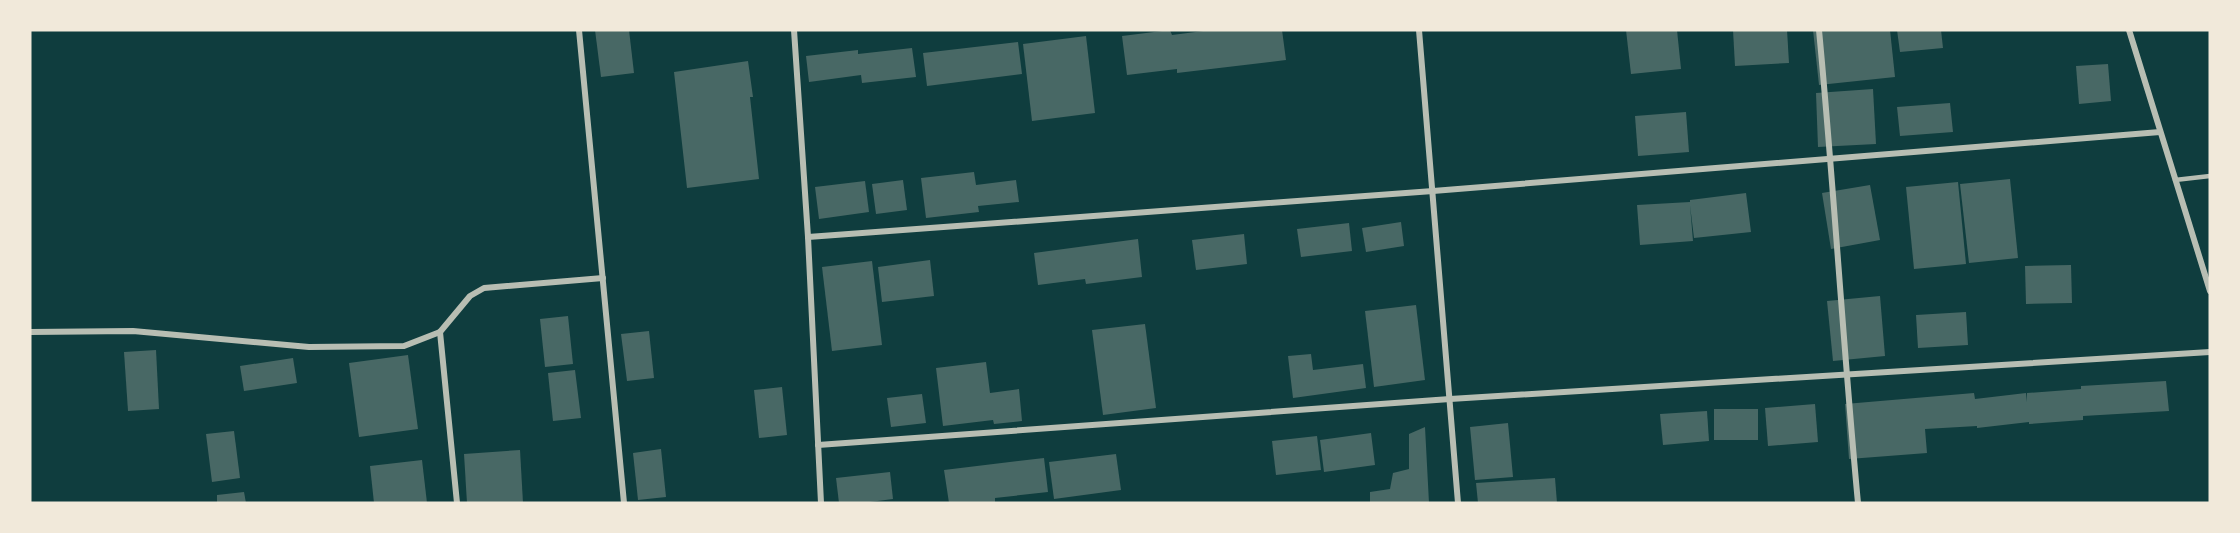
<svg xmlns="http://www.w3.org/2000/svg" width="2240" height="533" font-family="Commissioner,sans-serif">
<rect width="100%" height="100%" fill="#0f3d3e"/>
<g fill="#486865">
<polygon points="595,30 629,30 634,73 601,77"/>
<polygon points="1170,30 1172,35 1211,30 1282,30 1286,60 1177,73 1177,69 1127,75 1122,36"/>
<polygon points="1626,30 1677,30 1681,69 1631,74"/>
<polygon points="1733,30 1787,30 1789,63 1735,66"/>
<polygon points="1813,30 1890,30 1895,77 1819,85"/>
<polygon points="1897,30 1941,30 1943,48 1900,52"/>
<polygon points="1086,36 1095,113 1032,121 1023,44"/>
<polygon points="1018,42 1022,74 927,86 923,53"/>
<polygon points="912,48 916,77 862,83 861,75 809,82 806,56 858,50 858,54"/>
<polygon points="748,61 753,97 750,97 759,179 687,188 674,72"/>
<polygon points="2108,64 2111,101 2079,104 2076,66"/>
<polygon points="1873,89 1876,144 1818,147 1816,93"/>
<polygon points="1950,103 1953,132 1900,136 1897,107"/>
<polygon points="1686,112 1689,152 1638,156 1635,116"/>
<polygon points="974,172 976,185 1016,180 1019,202 978,206 979,212 926,218 921,178"/>
<polygon points="2010,179 2018,258 1969,263 1960,184"/>
<polygon points="903,180 907,210 876,214 872,184"/>
<polygon points="865,181 869,212 819,219 815,187"/>
<polygon points="1958,182 1966,264 1914,269 1906,187"/>
<polygon points="1870,185 1880,240 1831,249 1822,193"/>
<polygon points="1746,193 1751,232 1694,238 1690,205 1693,241 1640,245 1637,205 1690,202 1690,200"/>
<polygon points="1401,222 1404,246 1366,252 1362,228"/>
<polygon points="1349,223 1352,251 1301,257 1297,229"/>
<polygon points="1244,234 1247,264 1196,270 1192,240"/>
<polygon points="1138,239 1142,277 1086,284 1085,279 1038,285 1034,253"/>
<polygon points="930,260 934,296 882,302 878,267"/>
<polygon points="872,261 882,345 832,351 822,267"/>
<polygon points="2071,265 2072,303 2026,304 2025,266"/>
<polygon points="1880,296 1885,356 1833,361 1827,301"/>
<polygon points="1416,305 1425,380 1374,387 1365,311"/>
<polygon points="1966,312 1968,345 1918,348 1916,315"/>
<polygon points="568,316 573,364 545,367 540,319"/>
<polygon points="1145,324 1156,408 1103,415 1092,330"/>
<polygon points="649,331 654,378 627,381 621,334"/>
<polygon points="156,350 159,409 128,411 124,352"/>
<polygon points="1311,354 1313,370 1363,364 1366,388 1293,398 1288,356"/>
<polygon points="408,355 418,429 359,437 349,363"/>
<polygon points="293,358 297,383 244,391 240,366"/>
<polygon points="986,362 990,393 1019,389 1022,421 994,424 993,420 943,426 936,368"/>
<polygon points="575,370 581,418 553,421 548,373"/>
<polygon points="2166,381 2169,411 2083,416 2083,420 2029,424 2029,422 1977,428 1977,426 1925,429 1927,453 1849,459 1845,404 1974,393 1975,399 2026,393 2027,402 2027,393 2081,389 2081,386"/>
<polygon points="782,387 787,435 759,438 754,390"/>
<polygon points="922,394 926,423 891,427 887,398"/>
<polygon points="1815,404 1818,442 1768,446 1765,408"/>
<rect x="1714" y="409" width="44" height="31"/>
<polygon points="1707,411 1709,441 1663,445 1660,414"/>
<polygon points="1508,423 1513,477 1475,480 1470,427"/>
<polygon points="1425,427 1429,503 1370,503 1370,492 1390,489 1393,473 1409,469 1409,434"/>
<polygon points="234,431 240,478 212,482 206,434"/>
<polygon points="1371,433 1375,465 1324,472 1320,440"/>
<polygon points="1317,436 1321,470 1276,475 1272,441"/>
<polygon points="661,449 666,497 638,500 633,453"/>
<polygon points="520,450 523,503 467,503 464,454"/>
<polygon points="1116,454 1121,490 1054,499 1049,462"/>
<polygon points="1044,458 1048,492 995,498 995,503 949,503 944,470"/>
<polygon points="422,460 427,503 374,503 370,466"/>
<polygon points="890,472 893,499 862,503 839,503 836,478"/>
<polygon points="1555,478 1557,503 1478,503 1476,483"/>
<polygon points="244,492 246,503 217,503 217,495"/>
</g>
<g fill="none" stroke-linecap="round" stroke-linejoin="round">
<polyline stroke="#b8beb3" stroke-width="4.5" points="2175,180 2210,176"/>
<g stroke="#b8beb3" stroke-width="6">
<polyline points="579,30 624,503"/>
<polyline points="794,30 808,237 821,503"/>
<polyline points="1419,30 1458,503"/>
<path d="M1819,30C1834,188 1843,345 1858,503"/>
<polyline points="2129,30 2210,291"/>
<polyline points="808,237 1433,191 2160,132"/>
<polyline points="30,332 133,331 309,347 404,346 440,332 470,296 484,288 603,278"/>
<polyline points="440,332 457,503"/>
<polyline points="818,445 1450,399 2210,352"/>
</g>
</g>
<rect width="2240" height="533" fill="none" stroke="#f1e9da" stroke-width="63"/>
</svg>
